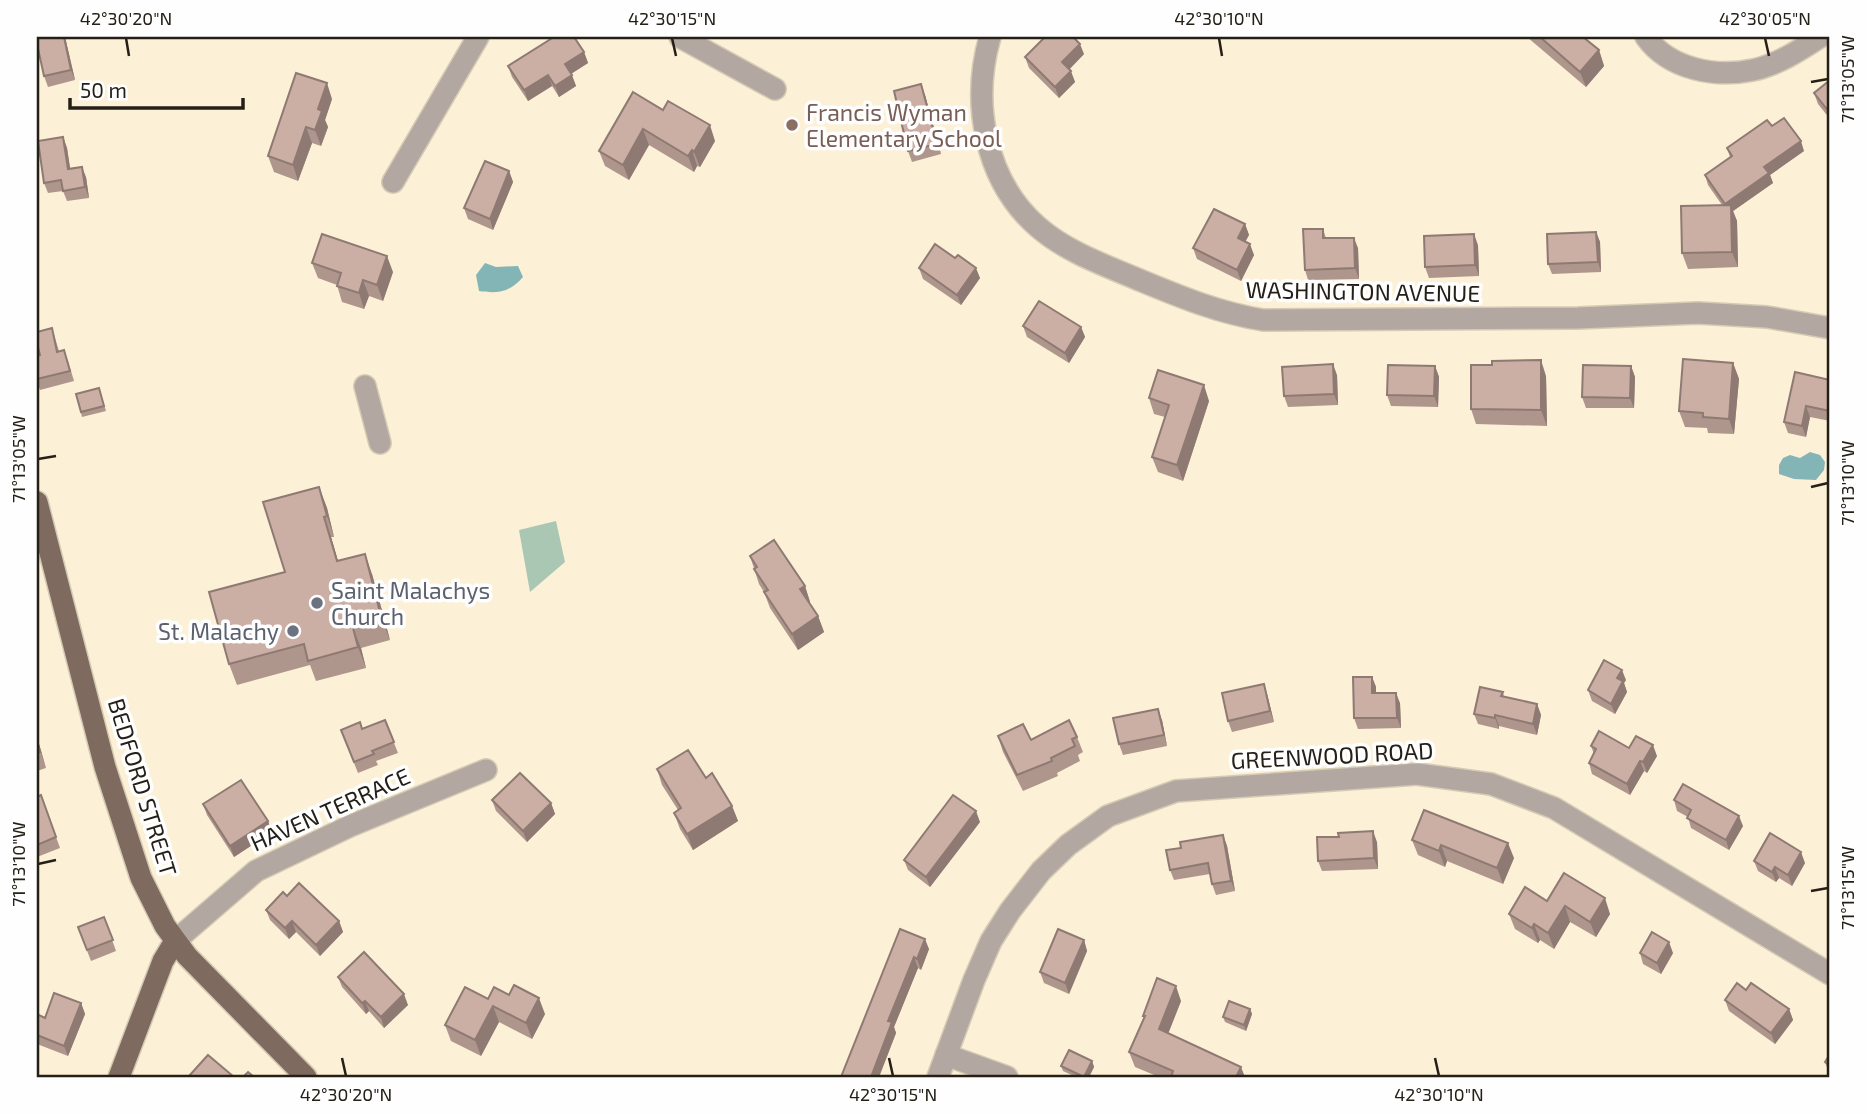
<svg xmlns="http://www.w3.org/2000/svg" width="1867" height="1114" font-family="'Exo 2',sans-serif">
<rect width="100%" height="100%" fill="#fcf0d6"/>
<polygon fill="#aac7b4" points="556,521 565,562 530,592 519,530"/>
<g fill="#84b5b6">
<path d="M485,263L496,267L518,266L523,277C510,292 498,294 479,291L476,275Z"/>
<polygon points="1810,452 1820,455 1825,462 1824,470 1816,480 1794,479 1779,474 1779,465 1783,458 1790,455 1800,458"/>
</g>
<g fill="none" stroke-linecap="round" stroke-linejoin="round">
<g stroke="#d5cbb4" stroke-width="24">
<g id="minor">
<polyline points="680,37 775,89"/>
<path d="M990,37C971,103 985,181 1038,227C1068,253 1107,266 1142,281C1183,298 1220,313 1263,320L1578,318L1698,313L1767,317L1830,328"/>
<path d="M1646,37C1669,69 1715,78 1753,70C1777,65 1800,50 1820,37"/>
<polyline points="393,182 478,37"/>
<polyline points="365,386 380,443"/>
<polyline points="175,941 256,871 350,826 486,770"/>
<polyline points="946,1055 1007,1077"/>
<polyline points="938,1077 974,980 991,941 1010,911 1041,871 1068,845 1108,816 1176,791 1417,774 1491,784 1554,808 1830,974"/>
</g>
</g>
<g stroke="#d5cbb4" stroke-width="24">
<g id="major">
<polyline points="37,502 105,767 141,878 165,926 187,956 306,1077"/>
<polyline points="119,1077 163,961 175,941"/>
</g>
</g>
<use href="#minor" stroke="#b3a7a1" stroke-width="21"/>
<use href="#major" stroke="#7f6a60" stroke-width="21"/>
</g>
<g fill="#af968d">
<polygon points="37,37 65,37 75,80 48,87 44,76"/>
<polygon points="1527,37 1583,37 1599,50 1604,66 1586,87"/>
<polygon points="584,52 588,63 571,74 576,86 559,97 552,86 528,101 512,77 508,66"/>
<polygon points="1084,54 1069,69 1075,82 1059,98 1029,68 1025,57"/>
<polygon points="1830,80 1830,119 1818,104 1814,93"/>
<polygon points="633,92 715,141 700,167 697,166 694,172 649,145 629,180 605,166 599,151"/>
<polygon points="925,95 941,154 912,162 908,151"/>
<polygon points="332,99 325,120 328,127 321,146 312,143 298,181 274,172 268,156"/>
<polygon points="1772,126 1804,151 1770,175 1773,183 1733,211 1737,221 1738,267 1688,269 1682,253 1722,205 1708,185 1705,175 1730,157 1727,148"/>
<polygon points="63,137 67,148 70,169 86,177 89,198 67,201 63,191 48,193 44,183"/>
<polygon points="509,171 513,182 493,230 468,219 464,208"/>
<polygon points="1245,224 1249,235 1245,241 1254,255 1241,281 1197,259 1193,248"/>
<polygon points="1323,229 1326,238 1358,248 1359,279 1308,280 1305,270"/>
<polygon points="1596,232 1600,242 1601,272 1552,274 1548,264"/>
<polygon points="1478,245 1479,276 1429,278 1425,267"/>
<polygon points="955,258 980,278 961,305 923,279 919,268"/>
<polygon points="312,263 393,272 383,301 369,296 364,309 342,302 337,285 318,278"/>
<polygon points="1023,326 1081,327 1085,337 1069,363 1027,337"/>
<polygon points="52,328 59,351 68,361 74,381 40,390 37,381 37,356 40,355"/>
<polygon points="1733,363 1739,379 1734,434 1708,433 1707,428 1685,427 1679,411"/>
<polygon points="1435,366 1439,377 1438,407 1391,406 1387,395"/>
<polygon points="1631,366 1635,377 1634,408 1586,408 1582,397"/>
<polygon points="1337,375 1338,405 1288,407 1284,396"/>
<polygon points="1546,376 1547,426 1476,424 1471,409"/>
<polygon points="1830,380 1830,421 1810,417 1806,437 1788,433 1784,422"/>
<polygon points="99,388 106,411 82,417 76,394"/>
<polygon points="1149,398 1209,401 1183,481 1158,472 1152,457 1165,417 1154,414"/>
<polygon points="319,487 327,508 334,537 331,537 338,561 372,574 390,640 361,648 366,668 316,681 310,665 237,685 229,664 285,572"/>
<polygon points="750,556 805,586 810,602 809,603 818,616 824,632 798,650 770,608 764,592 759,584"/>
<polygon points="1372,677 1376,687 1376,693 1400,703 1401,728 1358,729 1354,718"/>
<polygon points="1626,680 1624,683 1627,692 1615,714 1592,701 1588,690"/>
<polygon points="1503,692 1504,697 1537,704 1541,715 1537,735 1499,726 1499,729 1478,724 1474,714"/>
<polygon points="1267,694 1274,722 1232,732 1228,721"/>
<polygon points="385,720 398,753 376,761 378,765 358,773 341,730 362,729"/>
<polygon points="1162,720 1167,746 1123,755 1119,744"/>
<polygon points="998,736 1031,740 1077,737 1083,752 1078,755 1080,761 1057,773 1058,776 1023,791 1003,752"/>
<polygon points="37,737 46,768 37,771"/>
<polygon points="1591,746 1629,748 1657,756 1647,773 1644,771 1630,795 1592,774 1589,763 1594,754"/>
<polygon points="657,769 706,778 732,806 738,821 693,850 680,829 674,813 678,810 662,785"/>
<polygon points="41,795 60,848 37,857 37,797"/>
<polygon points="492,800 551,803 555,814 527,842 496,811"/>
<polygon points="1674,800 1743,826 1729,850 1691,828 1688,817 1677,811"/>
<polygon points="203,804 268,821 272,832 234,857 207,815"/>
<polygon points="980,822 930,887 908,870 904,860"/>
<polygon points="1223,835 1227,846 1235,891 1216,895 1212,884 1210,874 1174,880 1170,870 1181,848"/>
<polygon points="1412,840 1514,858 1503,884 1447,861 1445,867 1418,855"/>
<polygon points="1377,842 1378,869 1322,871 1318,861"/>
<polygon points="1754,861 1805,863 1792,886 1779,878 1776,882 1758,871"/>
<polygon points="1547,901 1610,914 1596,937 1570,922 1554,949 1540,940 1538,943 1515,929 1509,914"/>
<polygon points="266,910 339,921 343,932 320,956 296,932 289,939 270,920"/>
<polygon points="104,917 116,951 91,961 78,927"/>
<polygon points="900,929 929,949 921,970 918,968 894,1027 896,1033 879,1077"/>
<polygon points="1084,940 1087,951 1069,994 1044,983 1040,972"/>
<polygon points="1640,953 1673,953 1661,974 1643,964"/>
<polygon points="338,977 408,1005 384,1028 369,1011 366,1014 342,987"/>
<polygon points="1746,990 1789,1009 1793,1020 1775,1044 1729,1011 1725,1000"/>
<polygon points="509,995 545,1014 532,1039 499,1022 481,1056 451,1041 445,1025 488,999"/>
<polygon points="1181,1001 1168,1034 1245,1077 1159,1077 1135,1067 1129,1052 1144,1019 1143,1016"/>
<polygon points="81,1003 85,1014 68,1056 37,1044 37,1014 45,1018"/>
<polygon points="1250,1009 1252,1014 1246,1031 1225,1022 1223,1017"/>
<polygon points="1830,1054 1830,1074 1829,1073 1825,1062"/>
<polygon points="1092,1061 1094,1067 1089,1077 1076,1077 1063,1071 1061,1066"/>
</g>
<g fill="#8e7a73">
<polygon points="64,37 65,37 75,80 71,70"/>
<polygon points="1080,44 1084,54 1066,73 1062,62"/>
<polygon points="1599,50 1604,66 1586,87 1580,72"/>
<polygon points="584,52 588,63 569,75 565,64"/>
<polygon points="1071,71 1075,82 1059,98 1055,87"/>
<polygon points="548,75 552,86 528,101 524,90"/>
<polygon points="572,75 576,86 559,97 555,86"/>
<polygon points="327,83 332,99 325,120 328,127 321,146 315,130 318,109"/>
<polygon points="921,84 925,95 941,154 937,144"/>
<polygon points="710,125 715,141 700,167 694,152"/>
<polygon points="306,127 312,143 298,181 293,165"/>
<polygon points="643,129 649,145 629,180 623,165"/>
<polygon points="63,137 67,148 72,180 68,169"/>
<polygon points="1801,141 1804,151 1770,175 1773,183 1733,211 1737,221 1738,267 1732,252 1729,214 1725,204 1764,167"/>
<polygon points="692,150 697,166 694,172 688,156"/>
<polygon points="82,167 86,177 89,198 85,187"/>
<polygon points="509,171 513,182 493,230 490,219"/>
<polygon points="1245,224 1249,235 1242,248 1238,238"/>
<polygon points="1596,232 1600,242 1601,272 1598,262"/>
<polygon points="1474,234 1478,245 1479,276 1475,265"/>
<polygon points="1354,238 1358,248 1359,279 1355,268"/>
<polygon points="1250,244 1254,255 1241,281 1237,270"/>
<polygon points="387,256 393,272 383,301 377,285"/>
<polygon points="976,268 980,278 961,305 957,295"/>
<polygon points="363,280 369,296 364,309 359,293"/>
<polygon points="1081,327 1085,337 1069,363 1065,353"/>
<polygon points="1541,360 1546,376 1547,426 1541,410"/>
<polygon points="1733,363 1739,379 1734,434 1729,419"/>
<polygon points="1333,364 1337,375 1338,405 1334,394"/>
<polygon points="1435,366 1439,377 1438,407 1434,396"/>
<polygon points="1631,366 1635,377 1634,408 1630,398"/>
<polygon points="1204,385 1209,401 1183,481 1177,465"/>
<polygon points="1806,406 1810,417 1806,437 1802,426"/>
<polygon points="319,487 327,508 334,537 327,516"/>
<polygon points="324,517 331,537 344,582 337,561"/>
<polygon points="365,554 372,574 390,640 382,620"/>
<polygon points="805,586 810,602 806,605 800,589"/>
<polygon points="818,616 824,632 798,650 792,634"/>
<polygon points="353,628 361,648 366,668 358,647"/>
<polygon points="1622,670 1626,680 1624,683 1627,692 1615,714 1611,704 1617,678"/>
<polygon points="1372,677 1376,687 1376,704 1372,693"/>
<polygon points="1264,684 1267,694 1274,722 1270,711"/>
<polygon points="1396,693 1400,703 1401,728 1397,718"/>
<polygon points="1537,704 1541,715 1537,735 1533,724"/>
<polygon points="1158,709 1162,720 1167,746 1164,735"/>
<polygon points="1495,715 1499,726 1499,729 1495,718"/>
<polygon points="37,737 46,768 37,741"/>
<polygon points="1653,745 1657,756 1647,773 1643,762"/>
<polygon points="1640,761 1644,771 1630,795 1627,784"/>
<polygon points="551,803 555,814 527,842 523,831"/>
<polygon points="732,806 738,821 693,850 687,834"/>
<polygon points="976,811 980,822 930,887 926,877"/>
<polygon points="1739,816 1743,826 1729,850 1726,840"/>
<polygon points="268,821 272,832 234,857 230,846"/>
<polygon points="1373,831 1377,842 1378,869 1374,858"/>
<polygon points="1223,835 1227,846 1235,891 1231,881"/>
<polygon points="1508,843 1514,858 1503,884 1497,868"/>
<polygon points="1441,845 1447,861 1445,867 1439,851"/>
<polygon points="1801,852 1805,863 1792,886 1788,875"/>
<polygon points="1775,867 1779,878 1776,882 1772,872"/>
<polygon points="1605,898 1610,914 1596,937 1590,922"/>
<polygon points="1565,906 1570,922 1554,949 1548,933"/>
<polygon points="292,921 296,932 289,939 285,928"/>
<polygon points="339,921 343,932 320,956 316,945"/>
<polygon points="1534,924 1540,940 1538,943 1532,928"/>
<polygon points="925,939 929,949 921,970 917,959"/>
<polygon points="1084,940 1087,951 1069,994 1065,983"/>
<polygon points="1669,942 1673,953 1661,974 1657,963"/>
<polygon points="914,957 918,968 894,1027 896,1033 879,1077 871,1077 888,1021"/>
<polygon points="1176,986 1181,1001 1164,1044 1159,1029"/>
<polygon points="404,994 408,1005 384,1028 381,1017"/>
<polygon points="539,998 545,1014 532,1039 526,1023"/>
<polygon points="365,1001 369,1011 366,1014 362,1003"/>
<polygon points="81,1003 85,1014 68,1056 64,1046"/>
<polygon points="493,1006 499,1022 481,1056 475,1040"/>
<polygon points="1250,1009 1252,1014 1246,1031 1244,1025"/>
<polygon points="1789,1009 1793,1020 1775,1044 1771,1033"/>
<polygon points="1092,1061 1094,1067 1089,1077 1084,1077"/>
<polygon points="1241,1067 1245,1077 1236,1077"/>
</g>
<g fill="#cbaea4" stroke="#8e7a73" stroke-width="2">
<polygon points="37,37 64,37 71,70 44,76 37,44"/>
<polygon points="554,37 574,37 584,52 565,64 572,75 555,86 548,75 524,90 508,66"/>
<polygon points="1045,37 1073,37 1080,44 1062,62 1071,71 1055,87 1025,57"/>
<polygon points="1540,37 1583,37 1599,50 1580,72"/>
<polygon points="296,73 327,83 318,109 322,111 315,130 306,127 293,165 268,156"/>
<polygon points="1830,80 1830,113 1814,93"/>
<polygon points="921,84 937,144 908,151 894,91"/>
<polygon points="633,92 663,110 668,101 710,125 694,152 692,150 688,156 643,129 623,165 599,151"/>
<polygon points="1784,118 1801,141 1764,167 1769,173 1725,204 1705,175 1732,156 1727,148 1767,120 1772,126"/>
<polygon points="63,137 68,169 82,167 85,187 63,191 61,180 44,183 38,141"/>
<polygon points="485,161 509,171 490,219 464,208"/>
<polygon points="1731,205 1732,252 1682,253 1681,206"/>
<polygon points="1214,209 1245,224 1238,238 1250,244 1237,270 1193,248"/>
<polygon points="1303,229 1323,229 1323,238 1354,238 1355,268 1305,270"/>
<polygon points="1596,232 1598,262 1548,264 1547,234"/>
<polygon points="322,234 387,256 377,285 363,280 359,293 337,286 341,273 312,263"/>
<polygon points="1474,234 1475,265 1425,267 1424,236"/>
<polygon points="935,244 955,258 958,255 976,268 957,295 919,268"/>
<polygon points="1039,301 1081,327 1065,353 1023,326"/>
<polygon points="52,328 57,352 64,350 70,371 37,379 37,356 40,355 37,343 37,332"/>
<polygon points="1683,359 1733,363 1729,419 1703,417 1703,413 1679,411"/>
<polygon points="1541,360 1541,410 1471,409 1471,365 1492,365 1492,361"/>
<polygon points="1333,364 1334,394 1284,396 1282,367"/>
<polygon points="1388,365 1435,366 1434,396 1387,395"/>
<polygon points="1583,365 1631,366 1630,398 1582,397"/>
<polygon points="1158,370 1204,385 1177,465 1152,457 1169,405 1149,398"/>
<polygon points="1795,372 1830,380 1830,411 1806,406 1802,426 1784,422"/>
<polygon points="99,388 104,406 81,412 76,394"/>
<polygon points="319,487 327,516 324,517 337,561 365,554 382,620 353,628 358,647 308,661 304,644 229,664 209,592 285,572 263,502"/>
<polygon points="774,540 805,586 800,589 818,616 792,634 764,592 768,590 754,569 757,567 750,556"/>
<polygon points="1604,660 1622,670 1617,678 1623,681 1611,704 1588,690"/>
<polygon points="1353,677 1372,677 1372,693 1396,693 1397,718 1354,718"/>
<polygon points="1264,684 1270,711 1228,721 1222,693"/>
<polygon points="1480,687 1503,692 1501,696 1537,704 1533,724 1495,715 1495,718 1474,714"/>
<polygon points="1158,709 1164,735 1119,744 1113,718"/>
<polygon points="385,720 394,742 372,751 374,754 354,762 341,730 360,722 362,729"/>
<polygon points="1069,720 1077,737 1072,739 1075,746 1051,758 1052,761 1017,775 998,736 1023,724 1031,740"/>
<polygon points="1599,731 1629,748 1636,736 1653,745 1643,762 1640,761 1627,784 1589,763 1596,749 1591,746"/>
<polygon points="37,741 40,752 37,753"/>
<polygon points="688,750 706,778 712,773 732,806 687,834 674,813 681,808 657,769"/>
<polygon points="520,773 551,803 523,831 492,800"/>
<polygon points="241,780 268,821 230,846 203,804"/>
<polygon points="1683,784 1739,816 1726,840 1687,818 1691,810 1674,800"/>
<polygon points="41,795 56,837 37,845 37,797"/>
<polygon points="953,795 976,811 926,877 904,860"/>
<polygon points="1424,810 1508,843 1497,868 1441,845 1439,851 1412,840"/>
<polygon points="1373,831 1374,858 1318,861 1317,837 1339,837 1338,833"/>
<polygon points="1770,833 1801,852 1788,875 1775,867 1772,872 1754,861"/>
<polygon points="1223,835 1231,881 1212,884 1208,863 1170,870 1166,850 1181,848 1180,842"/>
<polygon points="1564,873 1605,898 1590,922 1565,906 1548,933 1534,924 1532,928 1509,914 1525,887 1547,901"/>
<polygon points="299,883 339,921 316,945 292,921 285,928 266,910 283,892 287,896"/>
<polygon points="104,917 113,940 87,950 78,927"/>
<polygon points="900,929 925,939 917,959 914,957 888,1021 892,1022 871,1077 841,1077"/>
<polygon points="1058,929 1084,940 1065,983 1040,972"/>
<polygon points="1652,932 1669,942 1657,963 1640,953"/>
<polygon points="364,952 404,994 381,1017 365,1001 362,1003 338,977"/>
<polygon points="1157,978 1176,986 1159,1029 1241,1067 1236,1077 1171,1077 1173,1071 1129,1052 1145,1016 1143,1016"/>
<polygon points="1737,983 1746,990 1751,983 1789,1009 1771,1033 1725,1000"/>
<polygon points="514,985 539,998 526,1023 493,1006 475,1040 445,1025 465,987 488,999 494,987 509,995"/>
<polygon points="54,993 81,1003 64,1046 37,1035 37,1014 45,1018"/>
<polygon points="1229,1001 1250,1009 1244,1025 1223,1017"/>
<polygon points="1069,1050 1092,1061 1084,1077 1061,1066"/>
<polygon points="1830,1054 1830,1066 1825,1062"/>
<polygon points="208,1055 234,1077 191,1077 189,1076"/>
<polygon points="248,1072 254,1077 243,1077"/>
</g>
<path fill="none" stroke="#252017" stroke-width="2.5" d="M126,38L129,56M672,38L676,56M1219,38L1222,56M1765,38L1769,56M1811,82L1828,79M38,459L56,456M1811,487L1828,483M38,864L56,860M1811,891L1828,888M342,1058L346,1076M889,1058L893,1076M1435,1058L1439,1076"/>
<circle fill="#8d6e63" stroke="#fefefe" stroke-width="2.5" cx="792" cy="125" r="7"/>
<g fill="#6b7280" stroke="#fefefe" stroke-width="2.5">
<circle cx="317" cy="603" r="7"/>
<circle cx="293" cy="631" r="7"/>
</g>
<g text-anchor="middle" dominant-baseline="central" stroke-width="7" stroke-linejoin="round" paint-order="stroke">
<g font-size="23" fill="#785e54" stroke="#fefefe" text-anchor="start">
<text x="806" y="112">Francis Wyman<tspan x="806" dy="26">Elementary School</tspan></text>
</g>
<g font-size="23" fill="#252017" stroke="#fefefe">
<text transform="translate(1363 291) rotate(1)">WASHINGTON AVENUE</text>
<text transform="translate(1332 755) rotate(-3)">GREENWOOD ROAD</text>
<text transform="translate(143 787) rotate(73)">BEDFORD STREET</text>
<text transform="translate(330 809) rotate(-24)">HAVEN TERRACE</text>
</g>
<g font-size="23" fill="#5b616d" stroke="#fefefe" text-anchor="start">
<text x="331" y="590">Saint Malachys<tspan x="331" dy="26">Church</tspan></text>
<text x="279" y="631" text-anchor="end">St. Malachy</text>
</g>
</g>
<rect width="1867" height="1114" fill="none" stroke="#fefefe" stroke-width="77"/>
<path d="M70 98v10h173v-10" fill="none" stroke="#252017" stroke-width="3.5"/>
<text x="80" y="98" font-size="21" fill="#252017" stroke="#fefefe" stroke-width="5" paint-order="stroke">50 m</text>
<rect x="38" y="38" width="1790" height="1038" fill="none" stroke="#252017" stroke-width="2.5"/>
<g font-size="18" text-anchor="middle" fill="#252017">
<text x="126" y="25">42°30'20"N</text>
<text x="672" y="25">42°30'15"N</text>
<text x="1219" y="25">42°30'10"N</text>
<text x="1765" y="25">42°30'05"N</text>
<text transform="translate(1848 79) rotate(-90)" y="6">71°13'05"W</text>
<text transform="translate(19 459) rotate(-90)" y="6">71°13'05"W</text>
<text transform="translate(1848 483) rotate(-90)" y="6">71°13'10"W</text>
<text transform="translate(19 864) rotate(-90)" y="6">71°13'10"W</text>
<text transform="translate(1848 888) rotate(-90)" y="6">71°13'15"W</text>
<text x="346" y="1101">42°30'20"N</text>
<text x="893" y="1101">42°30'15"N</text>
<text x="1439" y="1101">42°30'10"N</text>
</g>
</svg>
